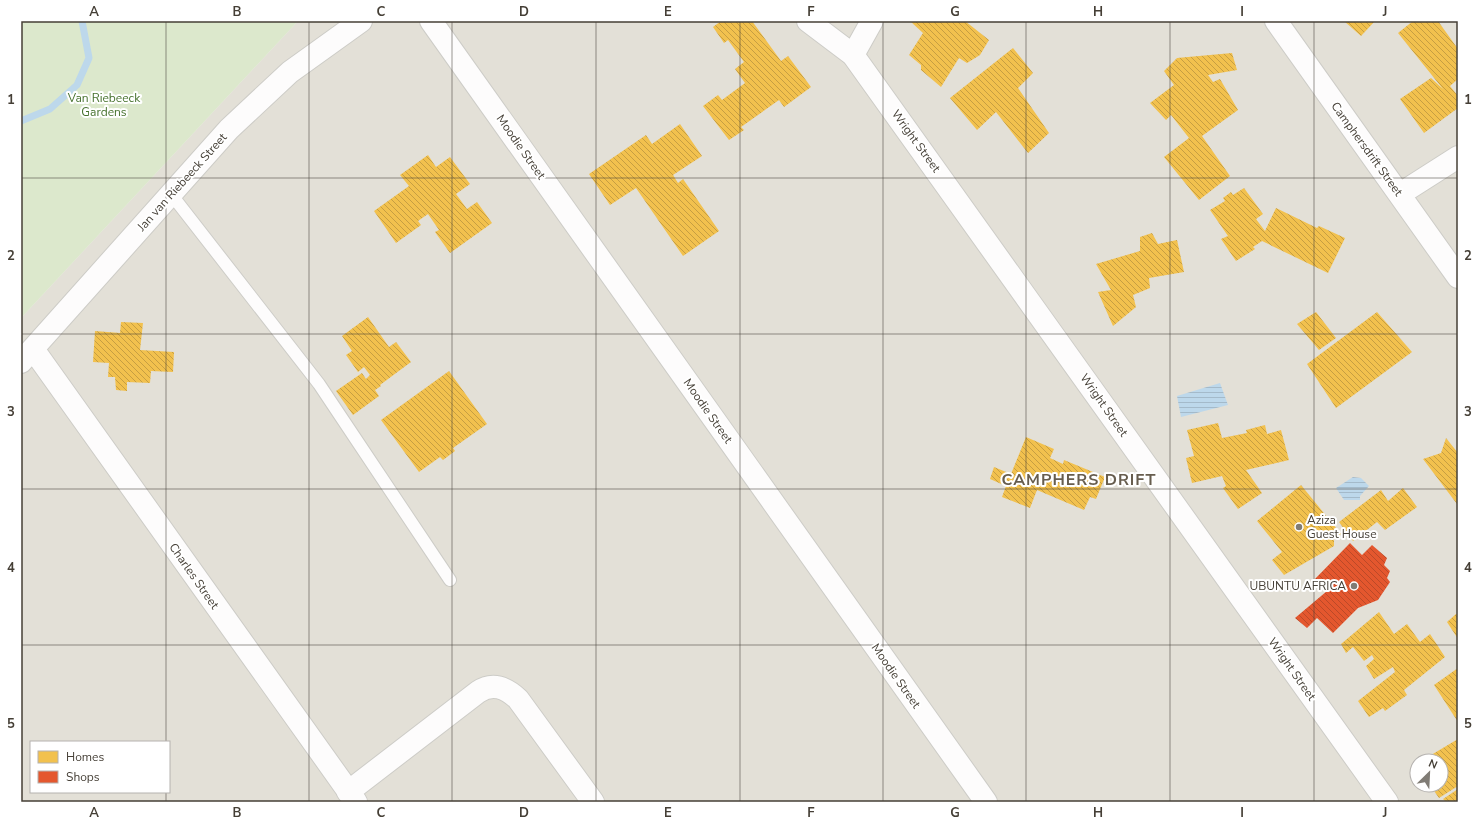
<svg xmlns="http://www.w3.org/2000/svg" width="1479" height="823" font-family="'Nunito Sans',sans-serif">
<defs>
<pattern id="water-rules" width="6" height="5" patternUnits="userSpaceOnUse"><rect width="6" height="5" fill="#bdd8eb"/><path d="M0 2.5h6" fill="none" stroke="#a4baca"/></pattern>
<pattern id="homes-back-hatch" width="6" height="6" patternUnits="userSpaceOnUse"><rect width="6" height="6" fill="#f2c14e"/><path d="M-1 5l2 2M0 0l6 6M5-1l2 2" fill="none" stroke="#c69e42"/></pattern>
<pattern id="shops-back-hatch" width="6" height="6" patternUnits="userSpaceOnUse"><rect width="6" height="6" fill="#e4572e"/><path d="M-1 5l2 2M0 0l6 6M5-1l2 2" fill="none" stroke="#bb4928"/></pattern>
</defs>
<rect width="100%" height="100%" fill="#efeeea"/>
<path fill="#e3e0d7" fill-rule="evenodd" d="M298,21H1458V802H21V318ZM31,742H169V792H31ZM1417,761H1441V785H1417Z"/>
<polygon fill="#dce8cc" points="21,21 298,21 21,318"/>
<g fill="url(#water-rules)">
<polygon points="1220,383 1228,405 1181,417 1177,396"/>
<polygon points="1353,477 1361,478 1369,486 1360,496 1360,500 1344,500 1336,488"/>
</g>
<g fill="url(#homes-back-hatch)">
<polygon points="721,21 747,21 748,22 752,21 781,61 788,56 811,87 784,107 779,100 741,127 744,130 729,140 703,106 718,95 722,100 745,83 735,69 744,62 728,40 724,43 713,27"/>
<polygon points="910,21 965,21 989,40 980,55 967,63 959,58 941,87 921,70 921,65 909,55 923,33"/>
<polygon points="1344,21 1375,21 1361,36"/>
<polygon points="1413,21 1438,21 1458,49 1458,79 1450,86 1458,96 1458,108 1424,133 1400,99 1431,78 1443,89 1398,33"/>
<polygon points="1013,48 1033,73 1018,88 1049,133 1028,153 996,112 977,130 950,98"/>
<polygon points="1232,53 1237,70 1208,75 1213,82 1220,79 1238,110 1202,136 1230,176 1199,200 1164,157 1189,138 1171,115 1166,120 1150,103 1174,85 1164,71 1177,58"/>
<polygon points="680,124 702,156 673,175 678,183 683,179 719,231 683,256 636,188 610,205 589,174 646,135 652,144"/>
<polygon points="428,155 436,167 450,157 470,184 456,194 467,209 477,202 492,223 450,253 435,232 439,230 428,214 418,221 421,225 396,243 374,211 409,186 400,175"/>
<polygon points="1244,188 1263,214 1256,219 1265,231 1276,208 1317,228 1319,226 1345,238 1328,273 1262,241 1253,247 1255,249 1236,261 1221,239 1228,236 1210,210 1225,201 1223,198 1231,192 1233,195"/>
<polygon points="1152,233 1158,244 1177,240 1184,272 1149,278 1150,288 1133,295 1136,307 1113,326 1098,292 1111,290 1096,264 1140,251 1140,237"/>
<polygon points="1316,312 1336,338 1319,350 1297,324"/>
<polygon points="1377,312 1412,352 1336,408 1307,364"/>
<polygon points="368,317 389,347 396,342 411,362 380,385 381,386 375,390 379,396 353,415 336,391 362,373 366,379 370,375 364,367 358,372 346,355 352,351 342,336"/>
<polygon points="121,322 143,323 140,350 174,352 173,372 151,371 150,383 127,382 127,391 116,390 115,377 108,377 109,363 93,362 95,331 120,333"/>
<polygon points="449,371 487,424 453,448 455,451 443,460 440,457 419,472 381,420"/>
<polygon points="1218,423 1222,438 1247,433 1246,430 1265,425 1267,434 1281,430 1289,460 1246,470 1262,493 1238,509 1223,488 1226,486 1222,476 1192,483 1186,458 1194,456 1187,430"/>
<polygon points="1026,437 1054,449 1050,458 1063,464 1064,460 1105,477 1096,499 1090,497 1084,510 1037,490 1030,508 1002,497 1006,486 990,479 994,467 1011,474"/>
<polygon points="1446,438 1458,453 1457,504 1423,459 1441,453"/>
<polygon points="1301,485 1341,534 1334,538 1334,546 1284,575 1272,560 1282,552 1257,521"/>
<polygon points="1403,488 1417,507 1385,530 1377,522 1353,541 1339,522 1381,490 1388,501"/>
<polygon points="1379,612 1394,634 1407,624 1420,642 1430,634 1445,657 1404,690 1407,695 1385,711 1383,708 1369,717 1358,701 1395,672 1393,667 1374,679 1366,666 1374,659 1372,655 1364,661 1353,647 1346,653 1341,644"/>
<polygon points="1456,614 1458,614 1458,639 1447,622"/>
<polygon points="1458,668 1458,722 1434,685"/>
<polygon points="1458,739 1458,786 1439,798 1430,785 1441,785 1441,761 1421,761"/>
<polygon points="1458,789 1458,802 1446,802 1443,799"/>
</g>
<polygon fill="url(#shops-back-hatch)" points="1350,543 1362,555 1372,545 1387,558 1384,565 1390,571 1387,578 1390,582 1378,600 1358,608 1333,633 1317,618 1307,628 1295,618 1327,591 1314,580"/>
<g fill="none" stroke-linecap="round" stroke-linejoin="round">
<polyline stroke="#bdd8eb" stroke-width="7" points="21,121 50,109 77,85 89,58 82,21"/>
<g stroke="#cdccc7" stroke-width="14">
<polyline id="lane" points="171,194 319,384 450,580"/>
</g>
<g stroke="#cdccc7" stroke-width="24">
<g id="street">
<polyline points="431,21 986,802"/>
<polyline points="808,21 853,55 1387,802"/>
<polyline points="1276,21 1458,277"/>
<polyline points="853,55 872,21"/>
<polyline points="1400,194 1458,157"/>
<polyline points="33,349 356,802"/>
<polyline points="21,362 229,129 290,72 361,21"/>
<path d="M348,792L478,692C493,682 506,688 518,699L593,802"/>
</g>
</g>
<use href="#lane" stroke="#fdfcfc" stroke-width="12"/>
<use href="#street" stroke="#fdfcfc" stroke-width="22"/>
</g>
<path fill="none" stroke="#453f36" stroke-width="1" stroke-opacity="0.55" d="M166,21V742M309,21V802M452,21V802M596,21V802M740,21V802M883,21V802M1026,21V802M1170,21V802M1314,21V802M21,178H1458M21,334H1458M21,489H1458M21,645H1458M166,792V802"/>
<g fill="#807c75" stroke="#fff" stroke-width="1.5">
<circle cx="1299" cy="527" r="4"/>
<circle cx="1354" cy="586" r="4"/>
</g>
<g text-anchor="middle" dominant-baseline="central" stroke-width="4" stroke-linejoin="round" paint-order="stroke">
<g font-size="12" fill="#47722e" stroke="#fff">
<text x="104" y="98">Van Riebeeck<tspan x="104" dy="14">Gardens</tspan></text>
</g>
<g font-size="12" fill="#453f36" stroke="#fff">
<text transform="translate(916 141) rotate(54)">Wright Street</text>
<text transform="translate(521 147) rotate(55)">Moodie Street</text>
<text transform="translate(1367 149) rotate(54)">Camphersdrift Street</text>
<text transform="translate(182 182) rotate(-48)">Jan van Riebeeck Street</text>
<text transform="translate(1104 405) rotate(55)">Wright Street</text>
<text transform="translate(708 411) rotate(55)">Moodie Street</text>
<text transform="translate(194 576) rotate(55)">Charles Street</text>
<text transform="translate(1292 669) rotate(55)">Wright Street</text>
<text transform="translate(896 676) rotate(55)">Moodie Street</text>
</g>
<g font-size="12" fill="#453f36" stroke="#fff" text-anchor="start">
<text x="1307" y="520">Aziza<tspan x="1307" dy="14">Guest House</tspan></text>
<text x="1346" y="586" text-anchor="end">UBUNTU AFRICA</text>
</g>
<g font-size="16" font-weight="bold" letter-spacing="1" fill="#675d4e" stroke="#fff">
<text x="1079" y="480">CAMPHERS DRIFT</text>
</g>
</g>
<rect width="1479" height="823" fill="none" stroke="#ffffff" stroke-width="44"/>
<rect x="30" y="741" width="140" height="52" fill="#ffffff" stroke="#b5b2af"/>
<rect x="38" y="751" width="20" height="12" fill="#f2c14e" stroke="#b5b2af"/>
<text x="66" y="761" font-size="12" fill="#453f36">Homes</text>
<rect x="38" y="771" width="20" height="12" fill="#e4572e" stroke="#b5b2af"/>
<text x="66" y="781" font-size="12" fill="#453f36">Shops</text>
<g transform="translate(1429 773) rotate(24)"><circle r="19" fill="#ffffff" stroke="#b5b2af"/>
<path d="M0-3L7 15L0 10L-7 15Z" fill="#807c75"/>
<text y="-6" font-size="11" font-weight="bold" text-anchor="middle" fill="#453f36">N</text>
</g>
<rect x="22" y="22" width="1435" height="779" fill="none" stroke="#453f36" stroke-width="1.5"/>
<g font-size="13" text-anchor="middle" font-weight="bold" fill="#453f36">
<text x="94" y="16">A</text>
<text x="237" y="16">B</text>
<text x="381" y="16">C</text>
<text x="524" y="16">D</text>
<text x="668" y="16">E</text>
<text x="811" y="16">F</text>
<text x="955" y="16">G</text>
<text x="1098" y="16">H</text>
<text x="1242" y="16">I</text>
<text x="1385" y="16">J</text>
<text x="11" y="104">1</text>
<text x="1468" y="104">1</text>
<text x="11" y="260">2</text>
<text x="1468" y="260">2</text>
<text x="11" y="416">3</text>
<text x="1468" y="416">3</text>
<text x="11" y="572">4</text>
<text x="1468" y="572">4</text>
<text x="11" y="728">5</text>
<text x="1468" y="728">5</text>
<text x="94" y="817">A</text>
<text x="237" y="817">B</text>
<text x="381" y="817">C</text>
<text x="524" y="817">D</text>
<text x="668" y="817">E</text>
<text x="811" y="817">F</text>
<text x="955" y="817">G</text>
<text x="1098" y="817">H</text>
<text x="1242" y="817">I</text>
<text x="1385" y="817">J</text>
</g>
</svg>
